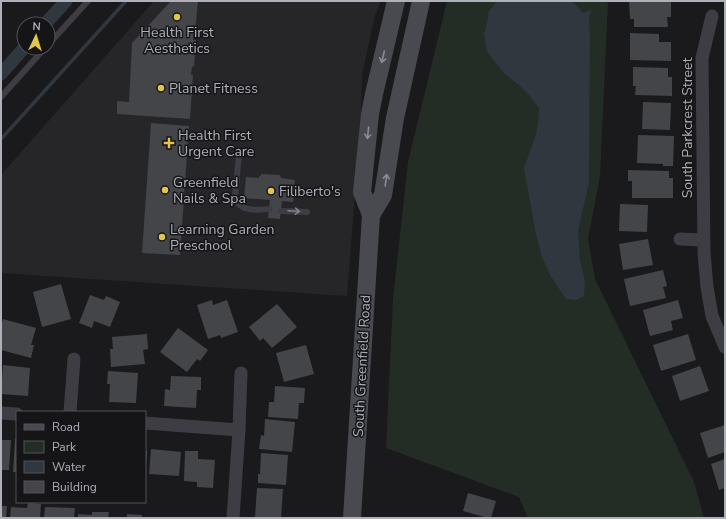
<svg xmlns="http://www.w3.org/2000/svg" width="726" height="519" font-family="'Nunito Sans',sans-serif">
<rect width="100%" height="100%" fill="#1a1a1c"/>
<polygon fill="#262629" points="154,1 381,1 375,15 362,75 361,116 347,296 1,273 1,175"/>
<polygon fill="#242c26" points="447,1 608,1 600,176 588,239 595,279 694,482 704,518 528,518 519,497 386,448 393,299 408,162"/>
<polygon fill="#31373f" points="497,1 571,1 575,4 583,13 591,10 589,18 590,34 589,183 578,231 580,261 585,281 584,296 576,300 566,299 550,275 542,257 536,234 524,168 536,135 538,121 539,108 529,95 520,86 505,74 487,52 484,34 487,23 489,11"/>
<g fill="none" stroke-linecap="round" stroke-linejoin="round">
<polyline stroke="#31373f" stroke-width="3.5" points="1,139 126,1"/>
<g stroke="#31373f" stroke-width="13">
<polyline points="45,24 66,1"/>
<polyline points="1,74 24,48"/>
</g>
</g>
<g fill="#444549">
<polygon points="171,1 198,1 195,33 194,33 193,40 196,40 194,67 192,66 191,75 193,75 190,119 117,114 117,101 129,102 132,43"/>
<polygon points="629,1 671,1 671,17 667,17 668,27 634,27 634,19 630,19"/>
<polygon points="630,33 659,34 659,42 671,42 671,61 630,60"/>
<polygon points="633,67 668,68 668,77 672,77 672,96 635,95 636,86 633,86"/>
<polygon points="643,102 671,103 670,130 642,129"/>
<polygon points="151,123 189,126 180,255 142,253"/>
<polygon points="638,135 674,136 673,166 663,166 663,164 637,163"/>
<polygon points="628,170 669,171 669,178 673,178 673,198 632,198 632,181 628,181"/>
<polygon points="261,174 280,175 281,178 295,180 294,186 296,186 296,196 294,196 293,202 282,201 280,219 268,218 270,200 244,198 246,177 259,178 259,176 261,176"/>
<polygon points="620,204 648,205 647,232 619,231"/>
<polygon points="648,239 653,265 623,270 619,244"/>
<polygon points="663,270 667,286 663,287 666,298 630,306 624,279"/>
<polygon points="61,284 71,319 42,327 33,292"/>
<polygon points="90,295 104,300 106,296 120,302 110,327 94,321 92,328 79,323"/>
<polygon points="212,300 213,305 227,300 238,332 221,338 220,335 208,339 197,305"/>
<polygon points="678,300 683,318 671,321 673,330 650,336 643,310"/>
<polygon points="277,304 297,327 272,348 263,338 260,341 249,327"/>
<polygon points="3,319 36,328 31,345 34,345 31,358 1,350 1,339 2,334 1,334 1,327"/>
<polygon points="178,328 208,350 200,361 197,359 187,372 160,352"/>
<polygon points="147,334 148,349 143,350 145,364 111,367 110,349 113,349 112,337"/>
<polygon points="688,334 696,360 661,371 653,345"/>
<polygon points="306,345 314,374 284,382 276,353"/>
<polygon points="3,365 30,368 28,396 1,394"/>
<polygon points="700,366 709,391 680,401 672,376"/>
<polygon points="108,371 138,373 136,403 109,402 110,384 107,384"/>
<polygon points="171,376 201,377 201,390 197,390 196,408 164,406 165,389 170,390"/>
<polygon points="275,386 305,388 304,403 299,403 298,419 268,417 269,402 274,402"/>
<polygon points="265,419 295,422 292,452 259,449 261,435 264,436"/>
<polygon points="725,425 725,452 708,458 700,433"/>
<polygon points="15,439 17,439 17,472 13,472"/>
<polygon points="1,440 11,440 9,470 1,470"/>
<polygon points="151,449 181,452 179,476 149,474"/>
<polygon points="145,451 147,451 146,466 145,466"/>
<polygon points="185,451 198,451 198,459 215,460 213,488 197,487 197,482 184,481"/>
<polygon points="261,453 288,455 286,485 258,483 258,474 260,474"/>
<polygon points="725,459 725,488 719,490 711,464"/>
<polygon points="257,488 283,489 281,518 255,518"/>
<polygon points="468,493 496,501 491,518 488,518 463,511"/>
<polygon points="28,503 41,504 40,518 10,518 11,507 27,508"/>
<polygon points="1,506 7,506 6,518 1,518"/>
<polygon points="45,507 75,508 74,518 44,518"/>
<polygon points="92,512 109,512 108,518 78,518 78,514 92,515"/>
<polygon points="127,514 142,515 142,518 127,518"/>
</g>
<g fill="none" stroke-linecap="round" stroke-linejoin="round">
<g stroke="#3d3d43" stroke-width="6">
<polyline points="48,45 88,1"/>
<polyline points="1,97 45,48"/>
<path d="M239,155L235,196C236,198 236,201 237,202C244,212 259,210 269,209"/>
<polyline points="281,211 307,212"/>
</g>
<g stroke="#3d3d43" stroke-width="13">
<polyline points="712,16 702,58 704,253 707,287 712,316 725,347"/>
<polyline points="680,239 703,240"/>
<polyline points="70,412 74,359"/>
<polyline points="1,413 17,414"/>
<polyline points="145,423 239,430"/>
<polyline points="233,518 239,430 241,373"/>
</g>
<g stroke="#494a50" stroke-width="18">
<polyline points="371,215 383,195 395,118 421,1"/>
<polyline points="352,518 371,215 362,192 370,114 374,94 396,1"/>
</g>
</g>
<defs><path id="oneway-shaft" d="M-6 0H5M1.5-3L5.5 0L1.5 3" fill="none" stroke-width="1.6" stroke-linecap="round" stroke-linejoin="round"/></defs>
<g stroke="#8b8c95">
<use href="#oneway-shaft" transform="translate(383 57) rotate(103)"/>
<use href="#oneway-shaft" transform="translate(368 133) rotate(96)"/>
<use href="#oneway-shaft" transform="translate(386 180) rotate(-82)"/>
</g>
<use stroke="#81828a" href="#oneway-shaft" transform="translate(294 211) rotate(3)"/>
<g fill="#e2c64c" stroke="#151517" stroke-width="1.5">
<circle cx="177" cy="17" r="4"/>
<circle cx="161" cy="88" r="4"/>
<path d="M167 137h4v4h4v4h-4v4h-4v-4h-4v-4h4z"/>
<circle cx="165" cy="190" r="4"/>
<circle cx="271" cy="191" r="4"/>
<circle cx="162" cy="237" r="4"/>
</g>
<g text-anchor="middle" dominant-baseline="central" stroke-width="3" stroke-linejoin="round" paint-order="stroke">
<g font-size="14" fill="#aeb0ba" stroke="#151517" text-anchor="start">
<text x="177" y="32" text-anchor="middle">Health First<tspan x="177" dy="16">Aesthetics</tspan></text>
<text x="169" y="88">Planet Fitness</text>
<text x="178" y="135">Health First<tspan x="178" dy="16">Urgent Care</tspan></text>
<text x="173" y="182">Greenfield<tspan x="173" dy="16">Nails &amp; Spa</tspan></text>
<text x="279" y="191">Filiberto's</text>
<text x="170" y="229">Learning Garden<tspan x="170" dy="16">Preschool</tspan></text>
</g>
<g font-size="14" fill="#aeb0ba" stroke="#151517">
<text transform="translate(687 128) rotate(-90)">South Parkcrest Street</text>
<text transform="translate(362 366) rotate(-87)">South Greenfield Road</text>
</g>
</g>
<rect width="726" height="519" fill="none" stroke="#aeb0ba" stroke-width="4"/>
<rect x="16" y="411" width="130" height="92" fill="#151517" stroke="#525358"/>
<rect x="24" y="424" width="20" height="6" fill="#494a50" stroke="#525358"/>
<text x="52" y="431" font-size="12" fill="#aeb0ba">Road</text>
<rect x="24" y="441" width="20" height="12" fill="#242c26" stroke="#525358"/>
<text x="52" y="451" font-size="12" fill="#aeb0ba">Park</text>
<rect x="24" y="461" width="20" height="12" fill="#31373f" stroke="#525358"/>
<text x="52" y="471" font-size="12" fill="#aeb0ba">Water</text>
<rect x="24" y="481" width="20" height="12" fill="#444549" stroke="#525358"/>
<text x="52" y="491" font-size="12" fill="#aeb0ba">Building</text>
<g transform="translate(36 36) rotate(4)"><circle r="19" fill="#151517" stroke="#525358"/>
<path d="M0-3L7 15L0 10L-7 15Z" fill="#e2c64c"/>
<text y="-6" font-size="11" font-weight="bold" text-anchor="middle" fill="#aeb0ba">N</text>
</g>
</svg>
